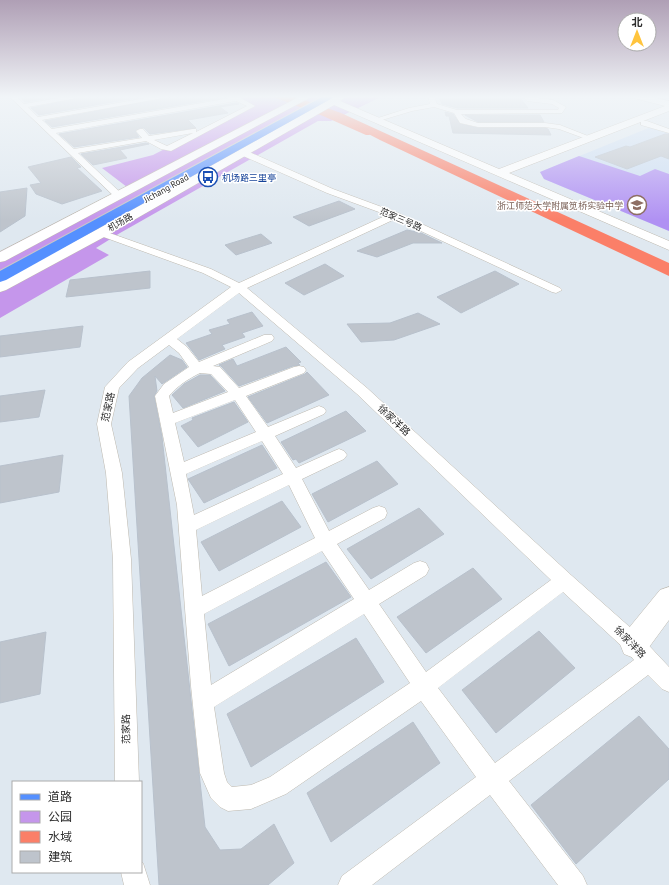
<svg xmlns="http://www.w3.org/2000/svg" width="669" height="885" font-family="'PT Sans','Noto Sans SC',sans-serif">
<rect width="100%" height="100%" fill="#dfe8f0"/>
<polygon fill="#cddef3" points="651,127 669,133 669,231 544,179 540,172"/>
<polygon fill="#c596eb" points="223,96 383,96 331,121 318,121 120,233 96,248 109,255 0,318 0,252 127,187 102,168 153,155 248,106"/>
<polygon fill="#b091f3" points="579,156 640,176 655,169 669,174 669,231 544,179 540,172"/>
<polygon fill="#fb7f68" points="274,96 293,96 341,113 669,263 669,276 380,140 326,112"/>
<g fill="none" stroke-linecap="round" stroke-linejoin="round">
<polygon fill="#fb7f68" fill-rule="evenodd" points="271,96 282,96 329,112 373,133 369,135 366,135 323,116"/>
</g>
<g fill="#bec4cc" stroke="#b8c1cc">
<polygon points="20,96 59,96 25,102"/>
<polygon points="89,96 146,96 39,115 31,108"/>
<polygon points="175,96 227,97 52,127 45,121"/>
<polygon points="440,99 521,99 528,108 457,108 442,104"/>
<polygon points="236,103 239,104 220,107 228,113 188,120 196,128 150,134 144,128 140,128 135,131 139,137 74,147 59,134"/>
<polygon points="445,112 453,114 460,124 478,128 545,128 548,129 551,135 453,133 449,116 446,116"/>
<polygon points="465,115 540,115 544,122 478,122"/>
<polygon points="665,134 669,134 669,159 661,156 627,169 595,157 626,146 630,147"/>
<polygon points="146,143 149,144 120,150 127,158 93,165 81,154"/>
<polygon points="71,157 81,167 77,168 102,191 62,204 36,194 30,185 41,183 28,167"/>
<polygon points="27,188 25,216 0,232 0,192"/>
<polygon points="339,201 355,209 309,226 293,217"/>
<polygon points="407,230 421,233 442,243 413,243 377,257 357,251"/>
<polygon points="261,234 272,243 236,255 225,245"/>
<polygon points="325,264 344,276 304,295 285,283"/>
<polygon points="150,271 150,288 66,297 70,280"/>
<polygon points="495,271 519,284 461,313 437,297"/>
<polygon points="252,312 263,326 242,333 245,337 222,345 225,349 199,360 186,343 212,334 209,330 230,324 227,320"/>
<polygon points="418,313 440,324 394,340 361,342 347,324 390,323"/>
<polygon points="83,326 80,347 0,357 0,336"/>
<polygon points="286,347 301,362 298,363 300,365 293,366 239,386 221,366 219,365 233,359 237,366"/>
<polygon points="170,355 182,360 187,367 162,384 155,376 157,391 154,396 162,437 205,827 220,850 241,849 274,824 294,863 268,885 159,885 129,396 142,378"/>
<polygon points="307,372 329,395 267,423 248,397 305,374"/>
<polygon points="200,375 210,375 225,391 183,408 172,395 184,384"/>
<polygon points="45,390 39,417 0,422 0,396"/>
<polygon points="234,402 248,422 198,447 181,426 193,420 192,418"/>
<polygon points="346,411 366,431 299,463 296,459 293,460 281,442"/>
<polygon points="262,445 277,468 204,503 188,479"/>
<polygon points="63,455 59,492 0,503 0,466"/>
<polygon points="377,461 398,484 328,522 312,494"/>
<polygon points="282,501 301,527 219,571 201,542"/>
<polygon points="419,508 444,534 371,579 347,549"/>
<polygon points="326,562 351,597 229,666 208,624"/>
<polygon points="473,568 502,599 426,653 397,617"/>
<polygon points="539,631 575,668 496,733 462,690"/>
<polygon points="46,632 40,694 0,703 0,642"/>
<polygon points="356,638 384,682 251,767 227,714"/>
<polygon points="639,716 669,749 669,779 576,864 531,805"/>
<polygon points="413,722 440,763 331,842 307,793"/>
</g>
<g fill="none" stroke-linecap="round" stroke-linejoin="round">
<g stroke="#beb9af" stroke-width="1">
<g id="street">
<path d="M9,96H16L24,104L70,96H88L28,107L38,117L157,96H174L42,120L52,129L230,98L228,96H237L255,106L171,151L161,149L146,141L78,153L122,194L123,196L119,199L116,198ZM236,101L247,106L196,132V129H193L149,136L143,129H140L136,131L142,138L74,149L56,133ZM193,133L167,146L154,140Z"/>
<polygon points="428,96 436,96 435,98 437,104 457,110 558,110 559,108 552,104 527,101 522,96 553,100 566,107 562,113 461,114 466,119 478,123 545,123 560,125 593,138 589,140 559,129 545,127 478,127 460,123 454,113 434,107 412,111 382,120 378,118 409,108 430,104"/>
<polygon points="641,121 647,121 669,129 669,133 641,125"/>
<path d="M241,151H247L333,189L398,213L560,288L562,290L556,293L552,292L395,219L247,288L367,388L571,575L641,637L669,667V692L662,689L648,675L509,781L583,876L587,885H558L490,795L372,885H338L342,876L476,777L421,701L286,794L251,809L228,811L220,807L211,798L200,773L191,686L177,505L155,396L164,384L189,367L179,353L169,345L138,368L119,388L111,424L122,473L131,559L139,782H115L113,559L106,473L97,424L105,387L128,362L231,287L203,273L98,235L96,233L101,230L104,231L211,269L239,283L387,215L327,193L241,155ZM239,293L357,394L551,580L426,672L379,604L426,575L429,569L426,563L420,561L414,563L369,590L337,544L385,518L387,513L385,508L379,506L373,508L329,531L302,479L344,459L347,455L344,451L339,449L334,451L296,468L275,436L324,414L326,411L324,408L319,406L314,408L268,427L246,396L304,373L306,370L304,367L299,366L294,367L239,388L220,367L213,366L272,341L274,338L272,335H264L199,362L187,347L177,339ZM200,373L211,374L228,392L173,413L169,396C177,386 188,379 200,373ZM235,400L256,432L184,462L175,423ZM262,441L283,474L194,515L186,474ZM289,485L315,538L202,596L196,530ZM322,551L354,599L211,685L204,614ZM563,592L627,651L634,660L495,763L438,688ZM364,614L410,683L270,777L251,785L232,787L227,782L224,773L214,707Z"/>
<polygon points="141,862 143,863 150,885 124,885 121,872 141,872"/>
</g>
</g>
<g stroke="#beb9af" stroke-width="1">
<g id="secondary">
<polygon points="301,96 313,96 5,261 0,262 0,252"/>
<polygon points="336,96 347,96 340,101 499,169 665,106 626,96 646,96 669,101 669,111 509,173 669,241 669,250 334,105 106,236 6,290 0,292 0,281 96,230"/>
<polygon points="669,587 669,620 644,654 634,658 624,654 620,644 624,634 660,590"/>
</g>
</g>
<g stroke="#c8c8c8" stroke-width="2">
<polygon id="primary" points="324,96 336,96 6,280 0,282 0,271"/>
</g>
<use href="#street" fill="#fff" fill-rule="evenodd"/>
<use href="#secondary" fill="#fff" fill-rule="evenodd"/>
<use href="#primary" fill="#5590ff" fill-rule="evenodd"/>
</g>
<linearGradient id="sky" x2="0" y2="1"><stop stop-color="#af9fb5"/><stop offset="0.44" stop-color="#f1f5f8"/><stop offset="1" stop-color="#f1f5f8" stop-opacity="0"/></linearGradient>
<rect width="669" height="220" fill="url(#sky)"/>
<defs>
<g id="bus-ring" transform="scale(1)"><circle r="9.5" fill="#fff" stroke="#1a4fb4" stroke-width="1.5"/><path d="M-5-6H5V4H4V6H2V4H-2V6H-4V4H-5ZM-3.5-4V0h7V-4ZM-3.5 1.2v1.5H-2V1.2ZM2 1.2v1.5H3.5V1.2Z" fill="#1a4fb4"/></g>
<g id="school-ring" transform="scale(1)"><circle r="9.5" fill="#fff" stroke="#8d6e63" stroke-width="1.5"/><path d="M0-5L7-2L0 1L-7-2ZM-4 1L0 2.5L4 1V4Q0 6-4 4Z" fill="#8d6e63"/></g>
</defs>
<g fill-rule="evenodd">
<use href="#bus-ring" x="208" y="177"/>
<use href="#school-ring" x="637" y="205"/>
</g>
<g text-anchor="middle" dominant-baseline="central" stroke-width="3" stroke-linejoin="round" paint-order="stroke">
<g font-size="9" fill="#164399" stroke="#fff" text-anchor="start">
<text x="222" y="177">机场路三里亭</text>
</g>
<g font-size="9" fill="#2d2d2d" stroke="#fff">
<text transform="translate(166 188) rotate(-29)">Jichang Road</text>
<text transform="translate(401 219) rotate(23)">范家三号路</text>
<text transform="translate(120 222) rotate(-30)">机场路</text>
</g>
<g font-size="9" fill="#785e54" stroke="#fff" text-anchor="end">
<text x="623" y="205">浙江师范大学附属笕桥实验中学</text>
</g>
<g font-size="10" fill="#2d2d2d" stroke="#fff">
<text transform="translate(108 407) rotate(-78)">范家路</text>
<text transform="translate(394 420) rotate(43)">徐家洋路</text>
<text transform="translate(630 642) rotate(46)">徐家洋路</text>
<text transform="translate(126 729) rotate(-91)">范家路</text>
</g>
</g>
<rect x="12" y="781" width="130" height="92" fill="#ffffff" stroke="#ababab"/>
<rect x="20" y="794" width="20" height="6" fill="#5590ff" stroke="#ababab"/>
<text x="48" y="801" font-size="12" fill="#2d2d2d">道路</text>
<rect x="20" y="811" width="20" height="12" fill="#c596eb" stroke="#ababab"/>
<text x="48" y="821" font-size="12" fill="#2d2d2d">公园</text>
<rect x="20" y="831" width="20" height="12" fill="#fb7f68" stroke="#ababab"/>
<text x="48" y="841" font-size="12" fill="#2d2d2d">水域</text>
<rect x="20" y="851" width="20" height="12" fill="#bec4cc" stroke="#ababab"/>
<text x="48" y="861" font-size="12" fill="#2d2d2d">建筑</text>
<g transform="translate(637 32)"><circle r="19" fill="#ffffff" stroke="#ababab"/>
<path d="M0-3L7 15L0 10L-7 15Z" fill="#ffc43d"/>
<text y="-6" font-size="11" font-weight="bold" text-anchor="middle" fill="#2d2d2d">北</text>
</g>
</svg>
